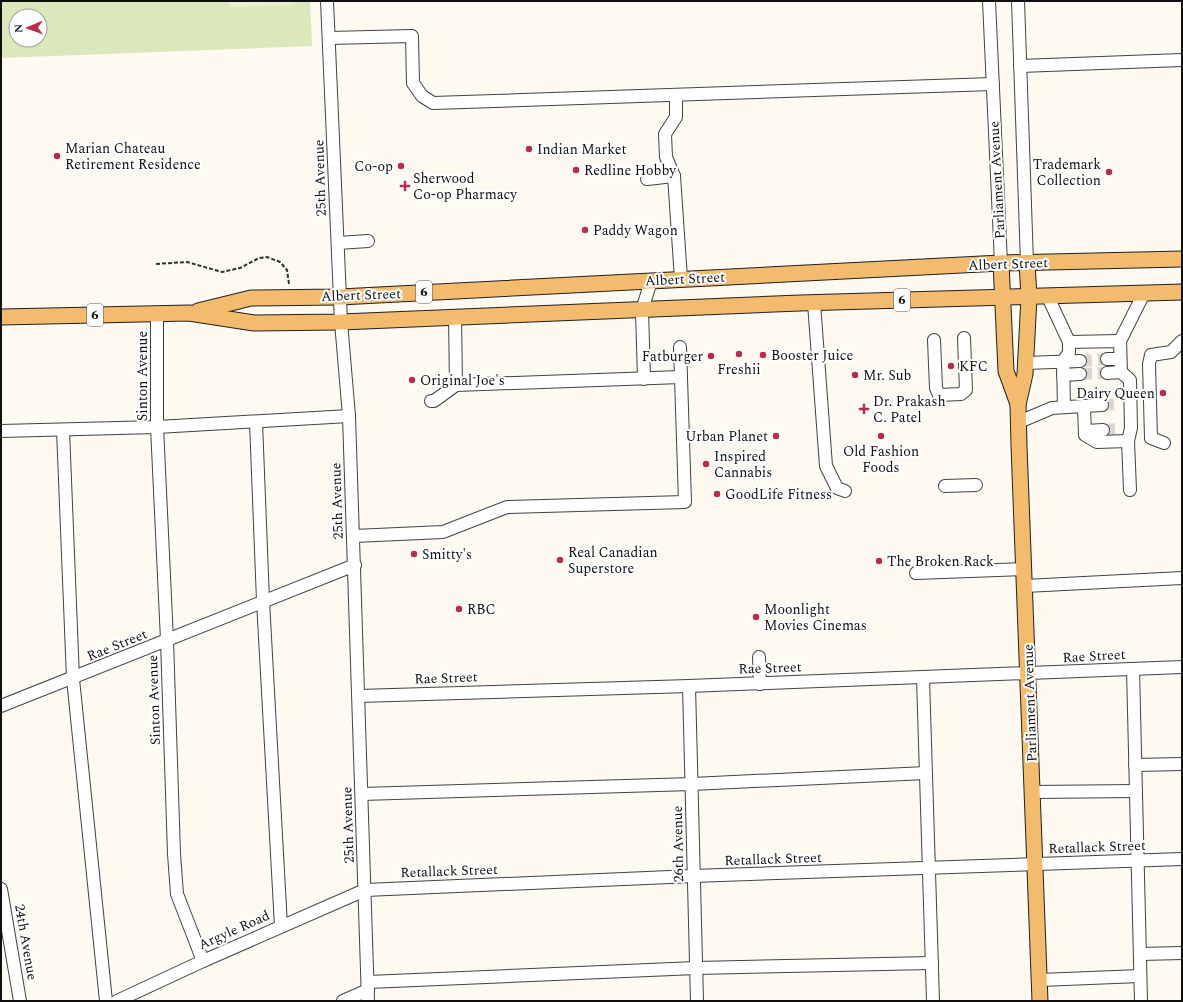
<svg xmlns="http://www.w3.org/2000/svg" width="1183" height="1002" font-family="Spectral,serif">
<rect width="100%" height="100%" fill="#fefaf2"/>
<path fill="#dbe8bc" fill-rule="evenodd" d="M1,1H310L312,46L1,58ZM16,16H40V40H16Z"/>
<polygon fill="#eaf0cd" points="229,1 295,1 295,5 229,7"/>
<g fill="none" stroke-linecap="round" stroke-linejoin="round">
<g stroke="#dad7d0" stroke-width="12" stroke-dasharray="12 6" stroke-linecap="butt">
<polyline points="1080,361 1107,359"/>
<polyline points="1080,374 1107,373"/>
<polyline points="1102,405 1119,404"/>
<polyline points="1103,430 1120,429"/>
</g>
<g stroke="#424242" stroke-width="14">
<g id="minor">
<polyline points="327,1 341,322 349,416 368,1001"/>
<polyline points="989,1 1001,263"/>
<polyline points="1018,1 1027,263"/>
<polyline points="329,38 412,36 413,83 422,96 433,103 993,84"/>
<polyline points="1020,66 1182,60"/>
<polyline points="676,95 676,117 665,134 666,157 674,176 681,279"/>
<polyline points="647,179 674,176"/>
<polyline points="338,243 368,241"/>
<polyline points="1048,297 1069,342 1120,341 1121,372 1130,380 1131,428 1128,441 1130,490"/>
<polyline points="814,303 826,466 837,488 845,491"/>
<polyline points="157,314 157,427 167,640 174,854 177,894 203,961"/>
<polyline points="934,340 936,388 939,395 961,394 966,390 964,338"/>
<polyline points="1120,341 1144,293"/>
<polyline points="1107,359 1120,359"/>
<polyline points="1026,363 1080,361"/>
<polyline points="1107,373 1121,372"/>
<polyline points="1063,375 1080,374"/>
<polyline points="644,379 642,310 651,281"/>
<polyline points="456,385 681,377"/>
<polyline points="431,401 434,401 456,385 455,317"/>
<polyline points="1084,406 1102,405"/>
<polyline points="1064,407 1063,361 1069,353 1069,342"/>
<polyline points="256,422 263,601 281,926"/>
<polyline points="1019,422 1052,408 1084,406 1085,435 1097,442 1128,441"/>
<polyline points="63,430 73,679 106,1001"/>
<polyline points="1,431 157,427 349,416"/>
<polyline points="1085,431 1103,430"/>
<polyline points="1164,443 1151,438 1149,364 1151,355 1171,352 1182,341"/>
<polyline points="945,486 976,485"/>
<polyline points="354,536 443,532 507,507 685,502 680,347"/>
<polyline points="916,573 1024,569"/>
<polyline points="1025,586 1182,578"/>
<polyline points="759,657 760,684"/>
<polyline points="1133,669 1141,1001"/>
<polyline points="923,678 933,1001"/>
<polyline points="689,686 697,1001"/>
<polyline points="359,696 689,686 1182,667"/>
<polyline points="1,706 355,565"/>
<polyline points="1135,765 1182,764"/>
<polyline points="1033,792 1136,791"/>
<polyline points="362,794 692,784 926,773"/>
<polyline points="1,889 20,1001"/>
<polyline points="1140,954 1182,953"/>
<polyline points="1040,980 1140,976"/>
<polyline points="368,982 696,968 932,963"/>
<polyline points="117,1001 203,961 365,890 693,876 1182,859"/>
<polyline points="343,1001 368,990"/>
</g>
</g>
<g stroke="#202020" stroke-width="17">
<g id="major">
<polyline points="1001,263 1006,371 1018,404"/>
<polyline points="1027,263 1029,297 1025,374 1018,405 1019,446 1040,1001"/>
<polyline points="198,311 251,298 340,297 1001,263 1182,259"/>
<polyline points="1,317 189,313 254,323 341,322 800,303 1182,292"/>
</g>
</g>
<polyline stroke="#313131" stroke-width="2" stroke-dasharray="4 2" stroke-linecap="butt" points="156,264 187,262 222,272 240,268 259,258 267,257 280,262 287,270 289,284"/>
<use href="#minor" stroke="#fff" stroke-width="12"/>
<use href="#major" stroke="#f3bb6d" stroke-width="15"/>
</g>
<g fill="#ba2c4c" stroke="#fff" stroke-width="1.5">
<circle cx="529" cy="149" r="4"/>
<circle cx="57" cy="156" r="4"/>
<circle cx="401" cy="166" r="4"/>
<circle cx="576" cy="170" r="4"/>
<circle cx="1109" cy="172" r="4"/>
<path d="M403 180h4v4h4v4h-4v4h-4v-4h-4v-4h4z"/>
<circle cx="585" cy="230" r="4"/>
<circle cx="739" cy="354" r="4"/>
<circle cx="763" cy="355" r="4"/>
<circle cx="711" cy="356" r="4"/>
<circle cx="951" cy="366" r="4"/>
<circle cx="855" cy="375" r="4"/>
<circle cx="412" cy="380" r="4"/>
<circle cx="1163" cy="393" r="4"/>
<path d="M862 403h4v4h4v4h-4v4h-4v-4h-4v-4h4z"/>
<circle cx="776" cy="436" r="4"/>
<circle cx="881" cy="436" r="4"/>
<circle cx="706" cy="464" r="4"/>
<circle cx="717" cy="494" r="4"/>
<circle cx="414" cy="554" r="4"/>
<circle cx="560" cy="560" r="4"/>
<circle cx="879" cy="561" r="4"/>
<circle cx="459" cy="609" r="4"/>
<circle cx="756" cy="617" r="4"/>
</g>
<g text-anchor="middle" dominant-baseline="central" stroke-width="4" stroke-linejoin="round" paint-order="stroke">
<g fill="#fff" stroke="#575757" stroke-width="1">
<rect x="416" y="281" width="16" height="22" rx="3"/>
<rect x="894" y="289" width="16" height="22" rx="3"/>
<rect x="87" y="304" width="16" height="22" rx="3"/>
</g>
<g font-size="13" font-weight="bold" fill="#0f0f0f">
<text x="424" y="292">6</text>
<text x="902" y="300">6</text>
<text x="95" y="315">6</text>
</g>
<g font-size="14" fill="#0f0f0f" stroke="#fff" text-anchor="start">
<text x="65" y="148">Marian Chateau<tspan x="65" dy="16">Retirement Residence</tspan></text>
<text x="537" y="149">Indian Market</text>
<text x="1101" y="164" text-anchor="end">Trademark<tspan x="1101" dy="16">Collection</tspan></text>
<text x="393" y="166" text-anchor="end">Co-op</text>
<text x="584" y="170">Redline Hobby</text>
<text x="413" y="178">Sherwood<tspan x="413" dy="16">Co-op Pharmacy</tspan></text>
<text x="593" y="230">Paddy Wagon</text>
<text x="771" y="355">Booster Juice</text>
<text x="703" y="356" text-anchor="end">Fatburger</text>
<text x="959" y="366">KFC</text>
<text x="739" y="369" text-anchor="middle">Freshii</text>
<text x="863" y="375">Mr. Sub</text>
<text x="420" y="380">Original Joe's</text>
<text x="1155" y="393" text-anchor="end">Dairy Queen</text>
<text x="873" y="401">Dr. Prakash<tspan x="873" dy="16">C. Patel</tspan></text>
<text x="768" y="436" text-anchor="end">Urban Planet</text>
<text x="881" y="451" text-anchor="middle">Old Fashion<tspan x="881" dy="16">Foods</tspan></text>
<text x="714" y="456">Inspired<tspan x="714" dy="16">Cannabis</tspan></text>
<text x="725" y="494">GoodLife Fitness</text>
<text x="568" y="552">Real Canadian<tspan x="568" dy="16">Superstore</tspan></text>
<text x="422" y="554">Smitty's</text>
<text x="887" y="561">The Broken Rack</text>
<text x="467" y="609">RBC</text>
<text x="764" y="609">Moonlight<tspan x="764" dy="16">Movies Cinemas</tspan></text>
</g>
<g font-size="14" fill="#0f0f0f" stroke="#fff">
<text transform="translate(320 178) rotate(-92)">25th Avenue</text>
<text transform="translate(997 180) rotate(-93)">Parliament Avenue</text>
<text transform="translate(1008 264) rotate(-2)">Albert Street</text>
<text transform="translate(685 279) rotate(-3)">Albert Street</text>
<text transform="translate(361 295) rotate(-2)">Albert Street</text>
<text transform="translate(142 376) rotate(-90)">Sinton Avenue</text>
<text transform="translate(337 501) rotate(-92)">25th Avenue</text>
<text transform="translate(117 645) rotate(-22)">Rae Street</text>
<text transform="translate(1094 656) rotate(-3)">Rae Street</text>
<text transform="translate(770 668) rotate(-2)">Rae Street</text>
<text transform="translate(446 678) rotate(-2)">Rae Street</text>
<text transform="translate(154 700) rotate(-92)">Sinton Avenue</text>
<text transform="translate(1030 703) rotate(-92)">Parliament Avenue</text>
<text transform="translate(348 825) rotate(-92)">25th Avenue</text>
<text transform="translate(678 844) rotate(-91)">26th Avenue</text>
<text transform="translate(1097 847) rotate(-2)">Retallack Street</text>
<text transform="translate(773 859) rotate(-2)">Retallack Street</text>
<text transform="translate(449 871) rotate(-2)">Retallack Street</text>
<text transform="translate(234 930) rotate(-24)">Argyle Road</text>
<text transform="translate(26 942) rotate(80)">24th Avenue</text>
</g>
</g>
<rect width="1183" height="1002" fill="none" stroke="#0f0f0f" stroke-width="4"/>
<g transform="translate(28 28) rotate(268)"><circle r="19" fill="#ffffff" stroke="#9f9f9f"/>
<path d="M0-3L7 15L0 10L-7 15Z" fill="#ba2c4c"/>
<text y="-6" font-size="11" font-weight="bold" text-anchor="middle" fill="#0f0f0f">N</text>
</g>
</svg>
